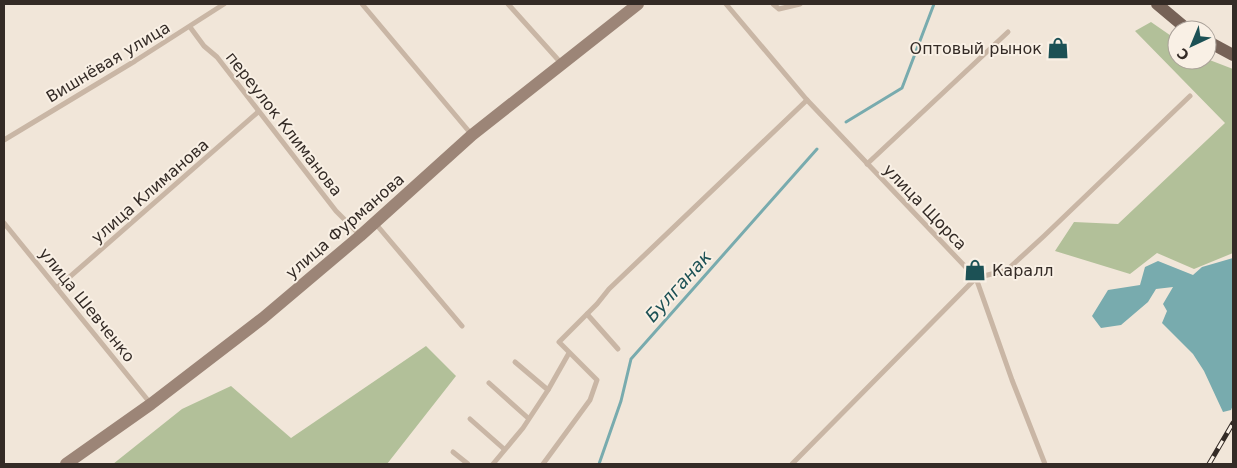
<svg xmlns="http://www.w3.org/2000/svg" width="1237" height="468" font-family="'DejaVu Sans',sans-serif">
<rect width="100%" height="100%" fill="#f1e6d9"/>
<g fill="#b2c099">
<polygon points="1151,22 1177,40 1177,60 1207,59 1233,69 1233,253 1194,269 1157,253 1130,274 1055,251 1074,222 1118,224 1225,123 1135,31"/>
<polygon points="426,346 456,376 387,464 113,464 182,409 231,386 291,438"/>
</g>
<polygon fill="#78abae" points="1233,258 1233,405 1231,410 1223,412 1204,371 1193,354 1162,323 1167,311 1163,304 1173,287 1156,289 1148,302 1121,325 1101,328 1092,316 1108,290 1140,285 1145,267 1158,261 1193,275 1202,267"/>
<g fill="none" stroke-linecap="round" stroke-linejoin="round">
<g stroke="#78abae" stroke-width="3">
<polyline points="846,122 902,88 934,4"/>
<polyline points="599,464 621,401 631,359 817,149"/>
</g>
<g stroke="#c9b6a5" stroke-width="5">
<polyline points="362,4 472,135"/>
<polyline points="508,4 561,63"/>
<polyline points="726,4 807,100 976,278 1012,380 1045,464"/>
<polyline points="773,4 779,9 800,4"/>
<polyline points="190,27 204,46 217,57 336,211 360,235"/>
<polyline points="4,140 135,61 224,4"/>
<polyline points="867,164 1008,32"/>
<polyline points="4,223 151,404"/>
<polyline points="375,223 462,326"/>
<polyline points="57,288 258,112"/>
<polyline points="587,314 618,349"/>
<polyline points="515,362 548,390"/>
<polyline points="489,383 528,418"/>
<polyline points="470,419 504,449"/>
<polyline points="453,452 468,464"/>
<polyline points="493,464 523,428 548,390 569,353"/>
<polyline points="543,464 590,400 597,380 559,342 597,304 609,289 807,100"/>
<polyline points="792,464 976,278 1007,270 1044,236 1190,96"/>
</g>
<polyline stroke="#9c8577" stroke-width="12" points="66,464 151,404 263,318 360,236 472,135 638,4"/>
<g stroke="#766257" stroke-width="12">
<polyline points="1157,4 1188,30"/>
<polyline points="1207,41 1233,55"/>
</g>
<g stroke="#342b26" stroke-width="5">
<polyline id="rail" points="1209,464 1233,423"/>
</g>
<use href="#rail" stroke="#f9f0e5" stroke-width="3" stroke-dasharray="9" stroke-linecap="butt"/>
</g>
<defs>
<g id="shop-bare" transform="scale(1.725)"><path d="M-5-2.5h2.3a2.7 3.5 0 0 1 5.4 0H5L5.5 6h-11ZM-1.5-2.5h3a1.5 2.3 0 0 0-3 0Z" fill="#1c5155" stroke="#f9f0e5" stroke-width="2.5" paint-order="stroke"/></g>
</defs>
<g fill-rule="evenodd">
<use href="#shop-bare" x="1058" y="48"/>
<use href="#shop-bare" x="975" y="270"/>
</g>
<g text-anchor="middle" dominant-baseline="central" stroke-width="4" stroke-linejoin="round" paint-order="stroke">
<g font-size="16" fill="#342b26" stroke="#f9f0e5" text-anchor="end">
<text x="1042" y="48">Оптовый рынок</text>
<text x="992" y="270" text-anchor="start">Каралл</text>
</g>
<g font-size="16" fill="#342b26" stroke="#f9f0e5">
<text transform="translate(108 62) rotate(-31)">Вишнёвая улица</text>
<text transform="translate(284 124) rotate(52)">переулок Климанова</text>
<text transform="translate(150 191) rotate(-41)">улица Климанова</text>
<text transform="translate(925 207) rotate(46)">улица Щорса</text>
<text transform="translate(345 226) rotate(-41)">улица Фурманова</text>
<text transform="translate(87 305) rotate(51)">улица Шевченко</text>
</g>
<g font-size="18" font-style="italic" fill="#1c5155" stroke="#f9f0e5">
<text transform="translate(678 286) rotate(-48)">Булганак</text>
</g>
</g>
<rect width="1237" height="468" fill="none" stroke="#342b26" stroke-width="10"/>
<g transform="translate(1192 45) rotate(224)"><circle r="24" fill="#f9f0e5" stroke="#aaa199"/>
<path d="M0-4L9 19L0 12L-9 19Z" fill="#1c5155"/>
<text y="-8" font-size="14" font-weight="bold" text-anchor="middle" fill="#342b26">С</text>
</g>
</svg>
